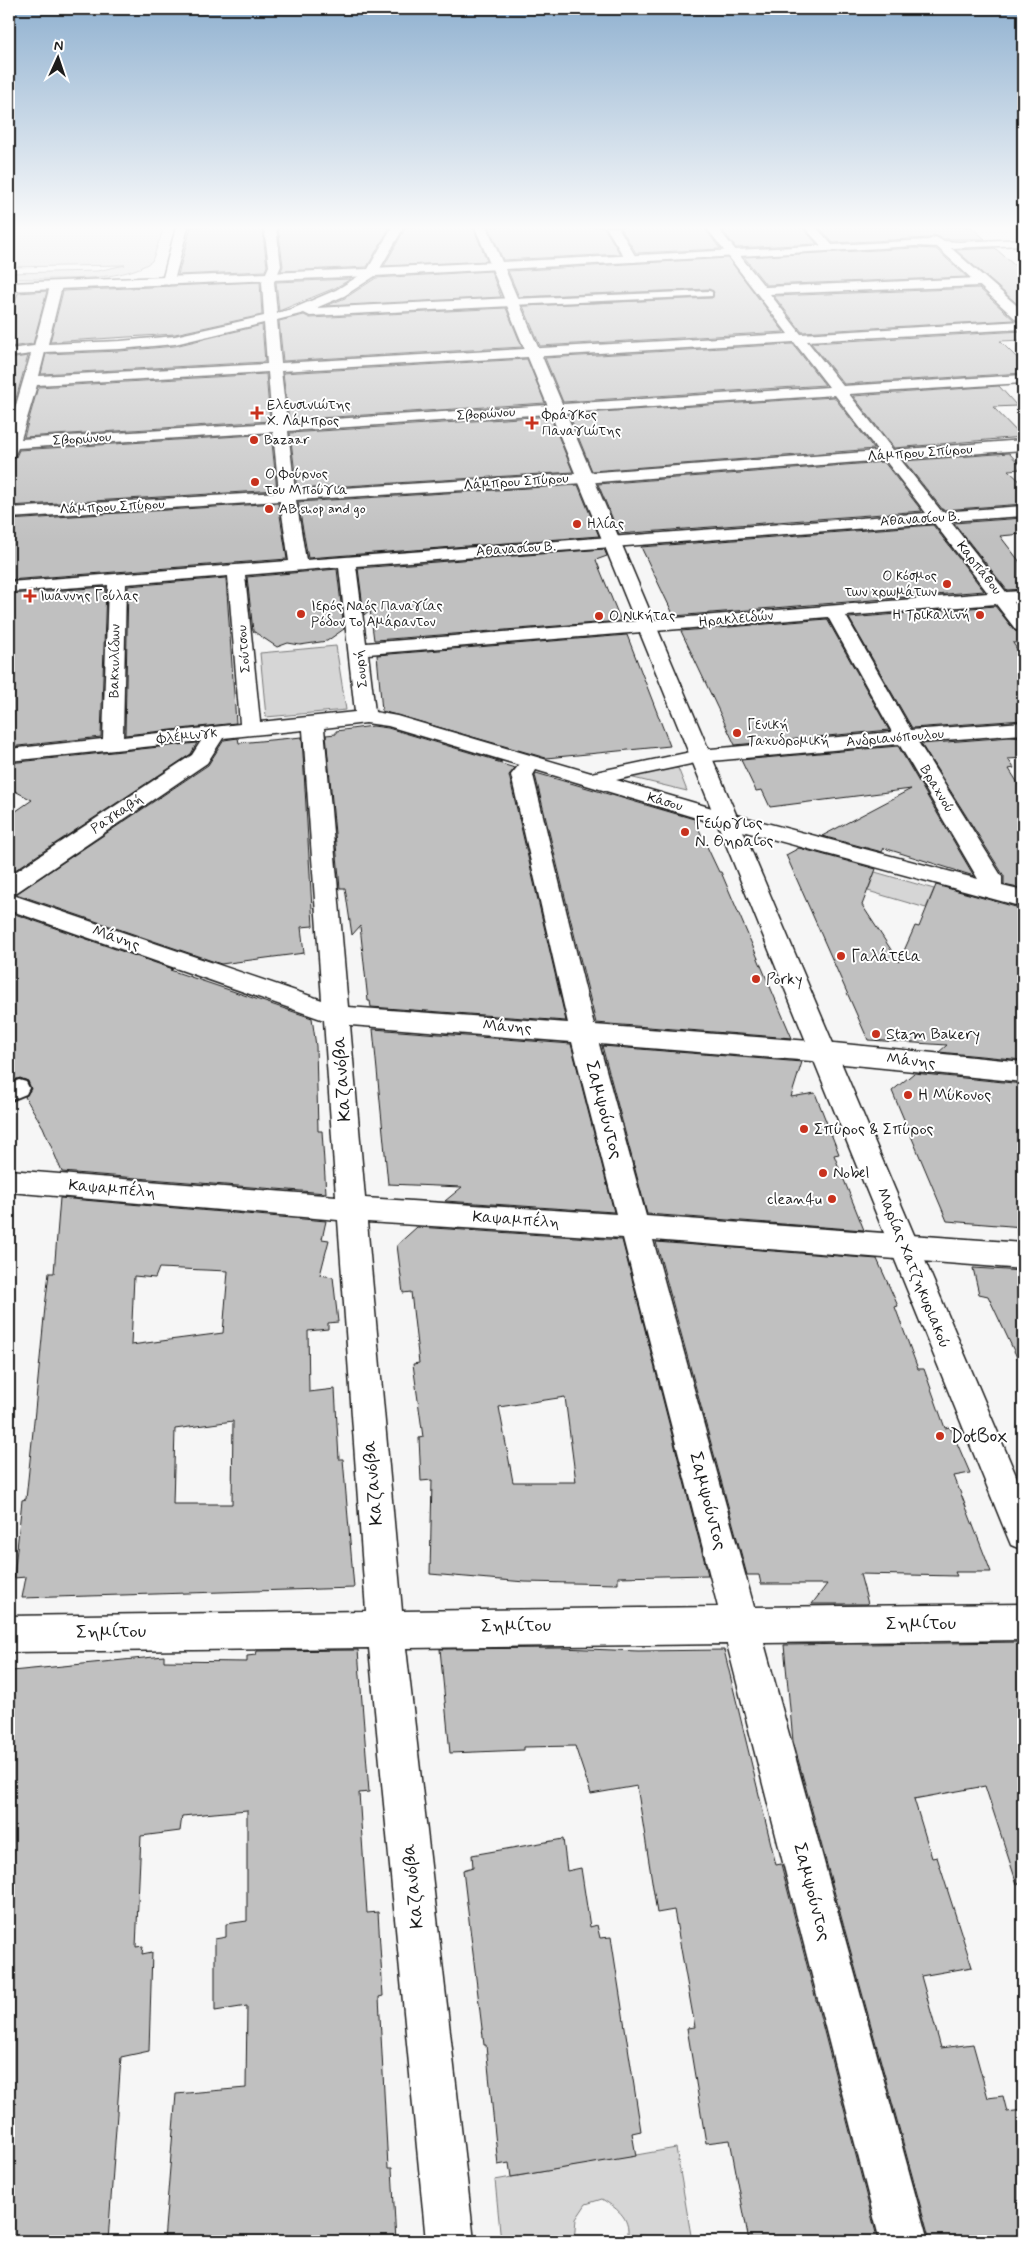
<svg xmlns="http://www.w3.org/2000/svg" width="1032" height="2250" font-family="Mynerve,sans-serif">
<rect width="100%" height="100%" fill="#f6f6f6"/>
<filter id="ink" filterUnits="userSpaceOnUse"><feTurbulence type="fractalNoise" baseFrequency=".02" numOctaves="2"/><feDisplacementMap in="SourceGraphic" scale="10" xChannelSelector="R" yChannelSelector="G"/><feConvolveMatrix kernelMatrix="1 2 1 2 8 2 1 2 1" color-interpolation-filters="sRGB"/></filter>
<g filter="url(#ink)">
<g fill="#d6d6d6" stroke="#797979">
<path d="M9,227H164L152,261C122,284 47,278 9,279V273L97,271L125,265L9,267Z"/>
<polygon points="336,646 346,710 266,717 260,653"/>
<polygon points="678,768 687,791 621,775"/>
<polygon points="875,872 934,889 926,908 868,891"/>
<path d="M676,2148L692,2241H627C632,2219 619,2210 602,2199L586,2204L576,2219L574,2241H501L495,2180Z"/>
</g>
<g fill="#c0c0c0" stroke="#1c1c1c" fill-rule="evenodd">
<polygon points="191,227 262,227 267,266 265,271 178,275"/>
<polygon points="278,227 390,227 367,267 281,271 283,266"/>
<polygon points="406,227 473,227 487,261 384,266"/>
<polygon points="489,227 604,227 620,254 503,260"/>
<polygon points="620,227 704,227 720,249 636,253"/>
<polygon points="720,227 802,227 817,244 736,248"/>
<polygon points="819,227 971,227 985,239 944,239 934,235 929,238 833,243"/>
<polygon points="915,248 936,249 967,277 766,285 744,257"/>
<polygon points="995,248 1023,273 1023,309 956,250"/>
<polygon points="728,258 784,332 540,346 523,306 712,298 714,292 709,289 519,297 508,271"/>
<polygon points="491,271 501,297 326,306 345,298 376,278"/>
<polygon points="351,279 335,288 279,311 276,282"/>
<polygon points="260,282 262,315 175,334 50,342 63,291"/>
<polygon points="979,288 1014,320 802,332 774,296"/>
<polygon points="47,291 33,344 9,347 9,320 18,293"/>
<polygon points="506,308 522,347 283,361 279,321 304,315 310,318"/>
<polygon points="262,325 265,362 41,374 46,354 120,351 175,346"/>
<polygon points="1023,331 1023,340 1000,341 1023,364 1023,373 844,384 811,343"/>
<polygon points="793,344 825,385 563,402 545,358"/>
<polygon points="28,356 9,423 9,359"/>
<polygon points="527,359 545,403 289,420 283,373"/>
<polygon points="266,374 270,421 24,437 38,387"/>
<polygon points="999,386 1017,406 993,407 1022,437 894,448 853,396"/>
<polygon points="834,397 874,449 592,471 569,414"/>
<polygon points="550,416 573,472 297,489 290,433"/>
<polygon points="271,434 277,490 9,506 9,460 16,457 19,450"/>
<polygon points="1009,453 1022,467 1019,468 1021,469 1008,470 1023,484 1023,504 943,510 904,461"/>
<polygon points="884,462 922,511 619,534 598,484"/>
<polygon points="578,485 599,536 308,558 298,502"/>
<polygon points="278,503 287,559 9,580 9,520"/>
<polygon points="1023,518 1023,534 1000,536 1023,566 1023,589 1007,590 954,523"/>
<polygon points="933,525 984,591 674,616 641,547"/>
<polygon points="604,549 607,556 596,560 621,621 376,640 374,640 370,610 364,615 358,568"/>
<polygon points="337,569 344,629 327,641 300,645 288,643 277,647 253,631 247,577"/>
<polygon points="226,578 236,723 125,735 128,586"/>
<polygon points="106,587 101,737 9,747 9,594"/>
<polygon points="995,606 1015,631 1023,633 1023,642 1013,643 1023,658 1023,720 912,728 849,618"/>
<polygon points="827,619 889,730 735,745 681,631"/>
<polygon points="627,635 670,746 546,758 382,711 377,655"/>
<polygon points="373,726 388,728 502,762 495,762 515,768 509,775 566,1021 371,1007 370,1001 368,1001 360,926 352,935 345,888 340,888 326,735 336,734 336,731"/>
<polygon points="1023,736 1023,758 1008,759 1014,768 1009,769 1023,791 1023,889 1004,885 1004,876 921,744"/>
<polygon points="302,737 313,926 301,927 304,953 221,964 16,894 208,765 224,740 238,738 239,743"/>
<polygon points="197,743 191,754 9,874 9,816 32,800 9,788 9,763"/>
<polygon points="898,746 974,876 884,848 882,852 822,836 911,789 770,807 762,790 756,791 741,760"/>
<polygon points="536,773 694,819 719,872 721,872 792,1038 596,1023 535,775"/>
<polygon points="799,848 876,869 862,905 899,962 915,926 919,927 936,885 1023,909 1023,1060 939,1052 947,1045 868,1040 786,855"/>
<polygon points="9,912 173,969 170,970 312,1018 316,1046 318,1131 322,1131 326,1193 62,1172 43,1127 25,1097 31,1089 28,1081 20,1078 14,1080 9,1070"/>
<polygon points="373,1029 571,1044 614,1212 445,1201 462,1187 388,1184"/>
<polygon points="602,1046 802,1062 791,1097 815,1093 839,1154 834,1155 864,1230 647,1214"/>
<polygon points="914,1073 1023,1084 1023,1227 947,1221 892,1091"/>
<path d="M60,1198L326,1221L322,1239L329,1240L320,1275L333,1277L338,1322L328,1323V1329L308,1331L309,1392L335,1389L339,1459H343L354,1588L22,1598L26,1577L14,1578L22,1500L26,1499L33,1431L45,1307L49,1273H54ZM159,1268L228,1271L223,1333L131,1345L134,1276L155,1278ZM233,1421L232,1504H173L175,1429Z"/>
<path d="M417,1227L622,1240L708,1575L618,1577V1584L525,1582L430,1574L432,1480L421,1481L419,1438L423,1437L413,1364L419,1363L411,1292L403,1293L397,1245ZM565,1397L576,1482H513L499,1407Z"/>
<polygon points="656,1242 877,1259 898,1306 895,1307 918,1369 924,1369 945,1428 950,1427 970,1473 954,1476 991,1572 955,1572 957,1576 860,1574 868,1604 812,1604 827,1584 761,1584 759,1575 747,1575"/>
<polygon points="973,1268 1023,1271 1023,1370 988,1296 979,1294"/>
<polygon points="1023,1642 1023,1883 1017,1884 985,1786 914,1799 932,1858 937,1857 972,1967 921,1976 941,2048 973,2044 988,2098 1003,2096 1007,2112 1023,2110 1023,2241 930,2241 793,1741 784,1645"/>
<polygon points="561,1648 638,1651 724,1650 776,1865 781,1864 878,2241 749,2241 730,2140 706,2143 687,2028 695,2027 674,1910 657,1913 637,1786 591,1794 575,1746 524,1747 524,1750 450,1753 440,1649"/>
<polygon points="358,1650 369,1792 359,1793 367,1913 378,1912 383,1996 379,1997 388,2168 392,2168 396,2241 164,2241 176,2094 246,2088 247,2006 215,2011 215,1939 226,1937 226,1924 247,1921 247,1810 182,1816 180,1831 141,1836 136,1947 143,1946 142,1954 152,1952 149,2051 121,2057 108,2241 9,2241 9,1697 12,1671 164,1656 164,1661 247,1662 247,1656 256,1655 257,1651"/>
<polygon points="563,1839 567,1871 581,1868 590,1927 597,1925 600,1938 611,1937 641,2131 632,2133 636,2156 511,2177 509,2163 498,2165 486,2045 484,2045 463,1870 473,1867 472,1855"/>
</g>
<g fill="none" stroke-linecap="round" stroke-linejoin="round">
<g stroke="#1c1c1c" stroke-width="4">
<g id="service">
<polygon points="709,291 712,292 712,296 512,305 507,302 512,299"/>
<polygon points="19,1080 26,1082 29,1088 26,1094 9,1101 9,1084"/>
</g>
</g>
<g stroke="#1c1c1c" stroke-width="3">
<g id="minor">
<polygon points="176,227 188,227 174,281 168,285 162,281"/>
<path d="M264,227H276L281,266L274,282L277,313L292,309L336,290L372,268L496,262L500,263L502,266L500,269L375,276L344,296L316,308L512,298L518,302L512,306L310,316L304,313L277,320L281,363L788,334L706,227H717L765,287L980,278L986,282L980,286L770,294L801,334L1023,321V329L807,341L843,386L1023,375V383L849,394L893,450L1023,440V450L900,459L942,512L1023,506V516L950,521L1006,592L1023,591V601L1014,602L1023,614V631L1016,630L996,604L846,616L911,730L1023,722V734L918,742L1002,877V886L1023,891V907L720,825L536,770L533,775L594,1025L824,1042L1023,1062V1082L824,1062L599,1044L646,1216L1023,1243V1269L653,1240L754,1607L1023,1604V1640L764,1643L928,2241H880L727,1644L406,1648L474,2241H426L369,1648L9,1652V1616L366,1611L338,1220L9,1192V1170L336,1196L324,1020L9,910V876L192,755L201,741L9,761V749L103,739L108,585L9,592V582L289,561L280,501L9,518V508L279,492L273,432L18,448L14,456L9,458V429L31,354L9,357V349L34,346L50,286L56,282L62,286L48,344L120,341L175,336L264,316L262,282L269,266ZM264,323L267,364L39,376L45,352L120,349L175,344ZM794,342L829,387L287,422L281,371ZM268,372L272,423L21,439L37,385ZM835,395L878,451L585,473L295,491L288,431ZM885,460L926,513L306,560L296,500L585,483ZM934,523L988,593L366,643L356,566ZM339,567L355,712L260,722L245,575ZM228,576L240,724L123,737L126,584ZM828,617L892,732L700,750L591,773L397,716L375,712L368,654ZM366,723L388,726L519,765L511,775L568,1023L348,1007L324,728ZM303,730L322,1000L10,894L17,892L207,763L223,738ZM899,744L978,879L736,815L616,780L700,762ZM350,1025L572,1042L616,1214L365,1198ZM367,1222L623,1238L718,1607L402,1611Z"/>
<polygon points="606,227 618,227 637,259 635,262 627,262"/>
<polygon points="804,227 816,227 833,246 835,248 833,250 825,250"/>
</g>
</g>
<g stroke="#1c1c1c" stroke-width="3">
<polygon id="tertiary" points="475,227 487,227 502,262 929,240 935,237 943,241 959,242 1023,239 1023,245 951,248 1023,311 1023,322 1018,321 937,247 915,246 505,269 1023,1492 1023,1550 1011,1545 1006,1533"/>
</g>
<g stroke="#1c1c1c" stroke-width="3">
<polygon id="secondary" points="392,227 404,227 378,272 372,276 9,291 9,283 368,269"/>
</g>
<use href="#service" fill="#fff" fill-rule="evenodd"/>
<use href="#minor" fill="#fff" fill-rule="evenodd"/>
<use href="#tertiary" fill="#fff" fill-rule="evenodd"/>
<use href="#secondary" fill="#fff" fill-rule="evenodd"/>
</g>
</g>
<linearGradient id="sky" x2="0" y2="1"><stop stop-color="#90b1d0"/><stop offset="0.42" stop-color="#fbfbfb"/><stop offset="1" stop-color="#fbfbfb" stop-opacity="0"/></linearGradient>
<rect width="1032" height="542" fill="url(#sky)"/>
<g fill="#c8321e" stroke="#fff" stroke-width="2">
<path d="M254.5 405.5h5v5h5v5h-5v5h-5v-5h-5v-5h5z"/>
<path d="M529.5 415.5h5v5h5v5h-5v5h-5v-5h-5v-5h5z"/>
<circle cx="254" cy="440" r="5"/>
<circle cx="255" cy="482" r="5"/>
<circle cx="269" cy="509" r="5"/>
<circle cx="577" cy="524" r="5"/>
<circle cx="947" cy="584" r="5"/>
<path d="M27.5 588.5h5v5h5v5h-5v5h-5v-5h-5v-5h5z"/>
<circle cx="301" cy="614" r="5"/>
<circle cx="980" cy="615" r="5"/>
<circle cx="599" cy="616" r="5"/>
<circle cx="737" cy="733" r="5"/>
<circle cx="685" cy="832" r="5"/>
<circle cx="841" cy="956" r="5"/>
<circle cx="756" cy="979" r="5"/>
<circle cx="876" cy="1034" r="5"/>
<circle cx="908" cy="1095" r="5"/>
<circle cx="804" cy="1129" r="5"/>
<circle cx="823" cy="1173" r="5"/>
<circle cx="832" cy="1199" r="5"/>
<circle cx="940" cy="1436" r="5"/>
</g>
<g text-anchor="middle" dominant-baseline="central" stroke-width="4" stroke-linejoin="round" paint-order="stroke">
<g font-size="14" fill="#1c1c1c" stroke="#fff" text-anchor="start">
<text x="267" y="405">Ελευσινιώτης<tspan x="267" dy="16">Χ. Λάμπρος</tspan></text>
<text x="542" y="415">Φράγκος<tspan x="542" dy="16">Παναγιώτης</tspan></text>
<text x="264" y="440">Bazaar</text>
<text x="265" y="474">Ο Φούρνος<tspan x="265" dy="16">του Μπούγια</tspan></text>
<text x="279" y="509">AB shop and go</text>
<text x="587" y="524">Ηλίας</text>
<text x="937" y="576" text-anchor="end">Ο κόσμος<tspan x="937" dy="16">των χρωμάτων</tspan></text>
<text x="40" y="596">Ιωάννης Γούλας</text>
<text x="311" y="606">Ιερός Ναός Παναγίας<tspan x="311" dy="16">Ρόδον το Αμάραντον</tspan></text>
<text x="970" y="615" text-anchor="end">Η Τρικαλινή</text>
<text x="609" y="616">Ο Νικήτας</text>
<text x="747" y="725">Γενική<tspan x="747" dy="16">Ταχυδρομική</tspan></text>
</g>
<g font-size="14" fill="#1c1c1c" stroke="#fff">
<text transform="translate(486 414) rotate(-4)">Σβορώνου</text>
<text transform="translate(82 439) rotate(-4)">Σβορώνου</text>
<text transform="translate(920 453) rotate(-4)">Λάμπρου Σπύρου</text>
<text transform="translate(516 482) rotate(-4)">Λάμπρου Σπύρου</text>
<text transform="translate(112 507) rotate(-3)">Λάμπρου Σπύρου</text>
<text transform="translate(920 519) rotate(-4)">Αθανασίου Β.</text>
<text transform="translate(516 549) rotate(-4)">Αθανασίου Β.</text>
<text transform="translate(979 568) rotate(52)">Καρπάθου</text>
<text transform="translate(736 619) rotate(-5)">Ηρακλειδών</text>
<text transform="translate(244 649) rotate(-95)">Σούτσου</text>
<text transform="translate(115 661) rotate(-89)">Βακχυλίδων</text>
<text transform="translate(361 669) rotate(-97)">Σουρή</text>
<text transform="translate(187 736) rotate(-6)">Φλέμινγκ</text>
<text transform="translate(895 738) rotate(-5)">Ανδριανόπουλου</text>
<text transform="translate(937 789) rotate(59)">Βραχνού</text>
<text transform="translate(665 802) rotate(16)">Κάσου</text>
<text transform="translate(117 814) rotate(-34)">Ραγκαβή</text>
</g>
<g font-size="16" fill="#1c1c1c" stroke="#fff" text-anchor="start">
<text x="695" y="823">Γεώργιος<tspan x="695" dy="18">Ν. Θηραίος</tspan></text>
<text x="851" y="956">Γαλάτεια</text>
<text x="766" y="979">Porky</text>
<text x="886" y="1034">Stam Bakery</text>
<text x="918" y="1095">Η Μύκονος</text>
<text x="814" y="1129">Σπύρος &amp; Σπύρος</text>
<text x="833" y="1173">Nobel</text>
<text x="822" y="1199" text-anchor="end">clean4u</text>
</g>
<g font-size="16" fill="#1c1c1c" stroke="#fff">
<text transform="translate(116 938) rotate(19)">Μάνης</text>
<text transform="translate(507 1027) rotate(4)">Μάνης</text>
<text transform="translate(911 1061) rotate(6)">Μάνης</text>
<text transform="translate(112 1189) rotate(5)">Καψαμπέλη</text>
<text transform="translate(516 1220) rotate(4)">Καψαμπέλη</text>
<text transform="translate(913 1268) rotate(68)">Μαρίας Χατζηκυριακού</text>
</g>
<g font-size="19" fill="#1c1c1c" stroke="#fff">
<text transform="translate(342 1079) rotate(-94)">Καζανόβα</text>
<text transform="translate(604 1110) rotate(75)">Σαμψούντος</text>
<text transform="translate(373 1483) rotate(-95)">Καζανόβα</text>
<text transform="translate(708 1501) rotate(75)">Σαμψούντος</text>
<text x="921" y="1623">Σημίτου</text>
<text transform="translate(516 1626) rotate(-1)">Σημίτου</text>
<text transform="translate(111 1632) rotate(-1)">Σημίτου</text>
<text transform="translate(413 1886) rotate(-96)">Καζανόβα</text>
<text transform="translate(812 1892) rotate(75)">Σαμψούντος</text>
</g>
<g font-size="19" fill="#1c1c1c" stroke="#fff" text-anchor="start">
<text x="950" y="1436">DotBox</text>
</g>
</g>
<rect width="1032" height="2250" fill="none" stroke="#fff" stroke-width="30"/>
<rect x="15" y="15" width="1002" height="2220" fill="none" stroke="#1c1c1c" stroke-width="2" filter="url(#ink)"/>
<g transform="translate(58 58) rotate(3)" stroke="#ffffff" stroke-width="4" paint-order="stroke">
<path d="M0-4L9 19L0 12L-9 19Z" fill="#1c1c1c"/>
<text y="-8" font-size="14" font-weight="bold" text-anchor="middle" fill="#1c1c1c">N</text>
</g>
</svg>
